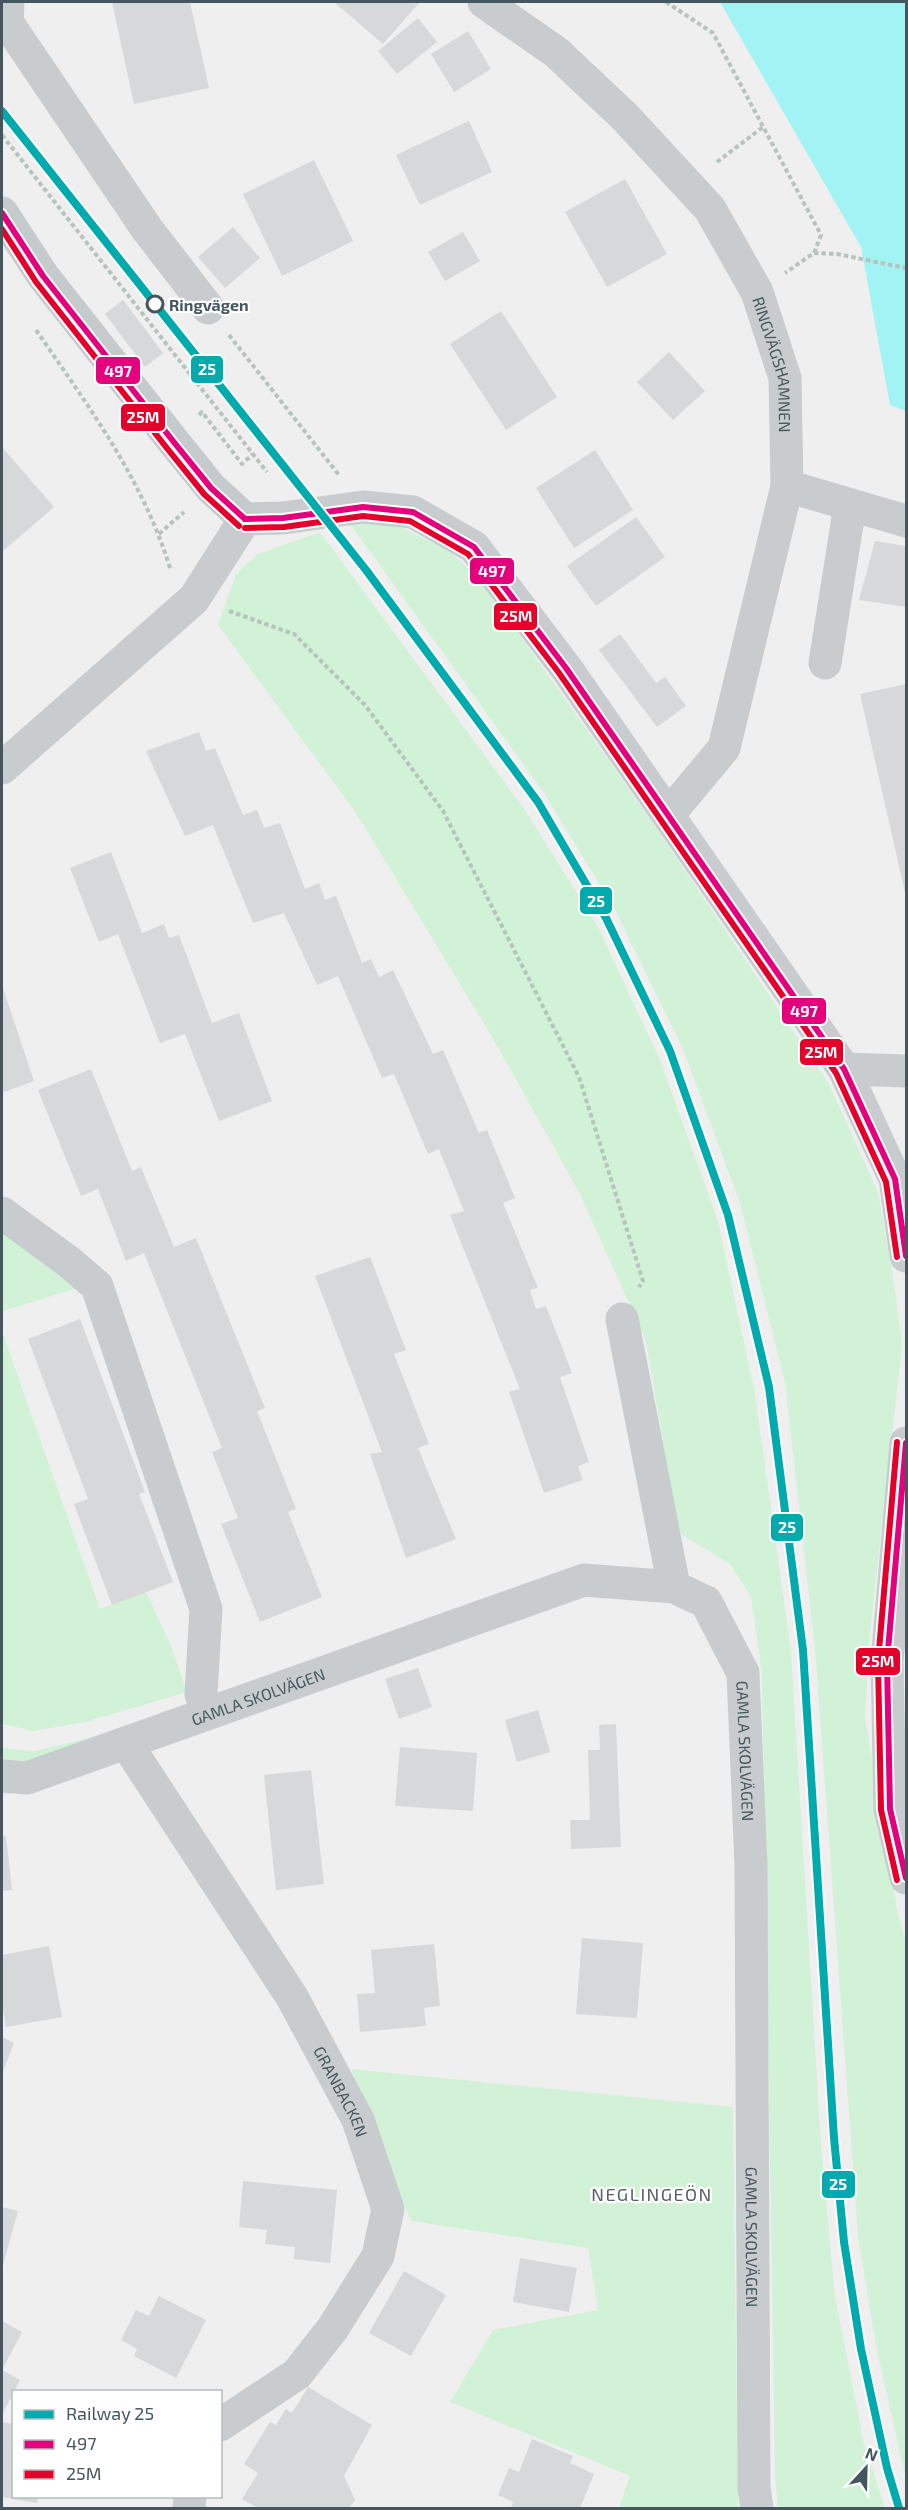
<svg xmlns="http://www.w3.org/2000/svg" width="908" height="2510" font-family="'Exo 2',sans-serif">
<rect width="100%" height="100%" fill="#f0efef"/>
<g fill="#d1f2d6">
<polygon points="390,522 451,552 482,582 655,826 829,1084 878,1192 893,1276 902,1345 869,1643 865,1717 898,1915 906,1941 906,2480 876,2346 858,2237 815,1649 785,1383 740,1203 682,1047 615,910 544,793 350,524"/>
<polygon points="320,532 525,810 598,927 660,1060 718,1221 755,1394 791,1651 821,2144 835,2296 864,2444 885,2508 778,2508 775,2476 762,1674 751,1597 731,1565 678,1532 646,1341 580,1194 491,1035 356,813 218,625 236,574 258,554"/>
<polygon points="2,1219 87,1285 3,1311 3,1334 100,1609 146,1592 170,1644 187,1692 85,1722 34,1731 2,1724"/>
<polygon points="114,1732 116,1737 2,1768 2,1748 34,1751"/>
<polygon points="351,2069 733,2107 738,2508 619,2508 630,2476 450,2402 493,2330 598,2310 588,2248 411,2221"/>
</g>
<polygon fill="#a2f3f3" points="720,2 906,2 906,411 890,405 861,247"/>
<g fill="#d7d8d9">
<polygon points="112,2 190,2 209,88 134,104"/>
<polygon points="334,2 418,2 419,3 383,44"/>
<polygon points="418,18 437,42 397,74 378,51"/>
<polygon points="468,31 491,69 454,92 431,54"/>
<polygon points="469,121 492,172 420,205 396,155"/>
<polygon points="314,160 353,241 282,276 243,194"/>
<polygon points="625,179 667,254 607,287 565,212"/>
<polygon points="233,227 260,258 225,288 198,257"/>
<polygon points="463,232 480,261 445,281 428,252"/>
<polygon points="123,300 163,353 145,367 105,314"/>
<polygon points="501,311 557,397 506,430 450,344"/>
<polygon points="669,352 705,391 673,420 637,382"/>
<polygon points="2,447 54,507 2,552"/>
<polygon points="595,450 633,510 574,548 536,488"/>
<polygon points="636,517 665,557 596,606 567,566"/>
<polygon points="875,541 906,546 906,607 859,600"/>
<polygon points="620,634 656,683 665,677 686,706 657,727 599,650"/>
<polygon points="906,684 906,897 860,694"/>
<polygon points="199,732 206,751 215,748 243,815 257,810 264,828 280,823 305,889 319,883 325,900 336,896 362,963 371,959 379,977 393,970 433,1054 443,1050 479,1133 487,1130 515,1198 503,1203 538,1288 530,1290 536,1309 546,1306 572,1373 560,1377 589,1462 578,1466 583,1480 544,1493 509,1392 520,1389 450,1215 464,1211 439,1149 428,1154 394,1074 382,1078 338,976 317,985 284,913 253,923 213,825 185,836 146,751"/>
<polygon points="111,852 142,933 164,924 169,938 179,935 212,1023 239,1013 272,1101 219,1121 185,1034 160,1043 118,934 99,942 70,868"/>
<polygon points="2,985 34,1081 2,1093"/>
<polygon points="91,1069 132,1171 141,1167 174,1247 196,1238 265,1408 257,1411 296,1509 288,1512 322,1597 260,1622 221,1524 238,1518 212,1452 222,1448 144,1253 126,1261 98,1189 81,1196 38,1090"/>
<polygon points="370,1257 406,1350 394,1354 429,1444 418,1448 456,1539 406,1558 370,1454 382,1452 315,1276"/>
<polygon points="80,1319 145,1492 139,1494 173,1582 112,1605 74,1504 88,1499 28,1339"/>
<polygon points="418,1668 432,1707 399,1719 385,1679"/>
<polygon points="538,1710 550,1752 517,1762 505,1720"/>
<polygon points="616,1724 621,1847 571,1849 570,1820 590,1820 588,1750 600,1750 599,1725"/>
<polygon points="400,1747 477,1753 473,1811 395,1806"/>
<polygon points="311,1770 324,1884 276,1890 264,1775"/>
<polygon points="2,1836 6,1836 12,1890 2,1891"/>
<polygon points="582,1938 643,1943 637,2018 576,2014"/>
<polygon points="434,1944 440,2006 424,2008 426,2026 360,2032 357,1994 375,1993 371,1950"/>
<polygon points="49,1946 62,2017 6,2027 2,2002 2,1955"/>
<polygon points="2,2037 14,2043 2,2074"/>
<polygon points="243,2181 337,2190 330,2263 294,2259 295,2247 265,2244 267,2230 239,2227"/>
<polygon points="2,2207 18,2211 2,2269"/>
<polygon points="520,2258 577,2268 569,2312 513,2302"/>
<polygon points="404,2271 446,2295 411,2356 369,2333"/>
<polygon points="159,2296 206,2320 176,2378 134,2356 137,2349 121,2340 136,2310 149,2316"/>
<polygon points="2,2321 22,2332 2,2370 20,2380 3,2413 2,2412"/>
<polygon points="308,2387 372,2425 344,2476 355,2500 349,2508 258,2508 242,2499 258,2473 244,2464 270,2422 276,2425 286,2409 292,2413"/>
<polygon points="2,2422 14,2424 14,2496 38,2496 37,2503 2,2497"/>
<polygon points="532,2439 573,2456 570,2463 594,2474 580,2508 511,2508 513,2502 498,2495 509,2468 519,2472"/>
</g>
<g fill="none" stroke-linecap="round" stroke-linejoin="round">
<g stroke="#b6c4bd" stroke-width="4" stroke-dasharray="4.5 3" stroke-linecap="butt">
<polyline points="666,2 713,33 821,235 814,253 785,273"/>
<polyline points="2,135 267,472"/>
<polyline points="717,162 763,127"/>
<polyline points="814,253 837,254 906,268"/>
<path d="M36,330C89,407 142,478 170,568"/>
<polyline points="229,335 339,475"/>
<polyline points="199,415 202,412 242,464 253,454"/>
<polyline points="159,534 184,512"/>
<polyline points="229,611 294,634 365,705 443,811 579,1077 643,1281 639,1287"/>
</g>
<g stroke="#c8ccce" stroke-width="33">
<polyline points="8,2 7,22 147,229 208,308"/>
<path id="s1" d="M484,2L556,52L625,117L710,209L757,292L785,378L787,486L724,748L669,814"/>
<polyline points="787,486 906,521"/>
<polyline points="825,663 850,505"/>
<polyline points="2,768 194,599 245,519 283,518 363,507 413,512 474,547 566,668 844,1069 895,1179 906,1256"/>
<polyline points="844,1069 906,1071"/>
<polyline points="2,1213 69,1262 97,1286 206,1609 201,1694 207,1714"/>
<polyline points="622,1319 674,1587"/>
<polyline points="906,1443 887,1662 890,1809 906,1878"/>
<path id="s2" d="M126,1743L292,1997L358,2120L388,2209L378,2256L333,2328L297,2374L220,2425"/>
<path id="s3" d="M2,1776L27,1778L584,1580L674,1587L706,1602L743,1673L751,1866L754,2488L757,2508"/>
<polyline points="189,2508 190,2496"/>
</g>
<polyline stroke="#c5cacc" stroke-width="33" points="2,213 43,276 173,441 211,488 245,519"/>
<g stroke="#fff" stroke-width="10">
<g id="bus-1">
<polyline points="2,213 43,276 173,441 211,488 245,519"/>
<polyline points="245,519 283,518 363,507 413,512 474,547 566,668 844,1069 895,1179 906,1256"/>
<polyline points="906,1443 887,1662 890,1809 906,1878"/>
</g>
</g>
<g stroke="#fff" stroke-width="10">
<g id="bus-2">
<polyline points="2,229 36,282 166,447 204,494 239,526"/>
<polyline points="245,528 284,527 363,516 410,521 468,554 559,673 836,1073 886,1182 897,1257"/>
<polyline points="897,1442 878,1662 881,1810 897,1880"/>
</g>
</g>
<use href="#bus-1" stroke="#e5007d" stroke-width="6"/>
<use href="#bus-2" stroke="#e4002b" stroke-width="6"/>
<g stroke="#fff" stroke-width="12">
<polyline id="rail-1" points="2,111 366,570 538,802 606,918 670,1051 728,1215 769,1387 803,1650 834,2138 844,2242 861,2349 887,2468 899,2508"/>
</g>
<use href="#rail-1" stroke="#00aaad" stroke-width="8"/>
</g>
<circle fill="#fff" stroke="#44575e" stroke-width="3" cx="155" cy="304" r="8"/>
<g text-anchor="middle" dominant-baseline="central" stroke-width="4.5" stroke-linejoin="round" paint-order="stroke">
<g font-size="16" font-weight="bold" fill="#44575e" stroke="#fff" text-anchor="start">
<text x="169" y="304">Ringvägen</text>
</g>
<g font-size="16" fill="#44575e" stroke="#fff">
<text stroke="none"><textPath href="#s1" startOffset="478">RINGVÄGSHAMNEN</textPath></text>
<text stroke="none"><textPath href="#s3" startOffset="270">GAMLA SKOLVÄGEN</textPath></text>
<text stroke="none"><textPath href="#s3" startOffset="900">GAMLA SKOLVÄGEN</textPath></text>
<text stroke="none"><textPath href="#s2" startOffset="410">GRANBACKEN</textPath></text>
<text stroke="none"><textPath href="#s3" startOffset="1386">GAMLA SKOLVÄGEN</textPath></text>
</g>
<g font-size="18" letter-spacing="1.5" fill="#5a6064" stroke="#fff">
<text x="652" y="2194">NEGLINGEÖN</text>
</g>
</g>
<g stroke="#fff" stroke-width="2">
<rect x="190" y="355" width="34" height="29" rx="6" fill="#00aaad"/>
<rect x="95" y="356" width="46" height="29" rx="6" fill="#e5007d"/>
<rect x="120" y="403" width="46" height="29" rx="6" fill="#e4002b"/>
<rect x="469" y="557" width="46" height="28" rx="6" fill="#e5007d"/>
<rect x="493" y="602" width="45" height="29" rx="6" fill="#e4002b"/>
<rect x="579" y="886" width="34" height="29" rx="6" fill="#00aaad"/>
<rect x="781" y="997" width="46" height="28" rx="6" fill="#e5007d"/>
<rect x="799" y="1038" width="45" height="28" rx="6" fill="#e4002b"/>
<rect x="770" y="1513" width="34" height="29" rx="6" fill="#00aaad"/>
<rect x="855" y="1647" width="46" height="29" rx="6" fill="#e4002b"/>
<rect x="821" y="2170" width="35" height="29" rx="6" fill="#00aaad"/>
</g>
<g font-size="16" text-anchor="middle" font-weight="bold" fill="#fff">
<text x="207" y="375">25</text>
<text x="118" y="377">497</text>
<text x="143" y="423">25M</text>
<text x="492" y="577">497</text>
<text x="516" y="622">25M</text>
<text x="596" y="907">25</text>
<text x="804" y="1017">497</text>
<text x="821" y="1058">25M</text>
<text x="787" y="1533">25</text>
<text x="878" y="1667">25M</text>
<text x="838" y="2190">25</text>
</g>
<rect width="908" height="2510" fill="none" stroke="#44575e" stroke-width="6"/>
<rect x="12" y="2390" width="210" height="108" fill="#ffffff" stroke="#b4bcbf" stroke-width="1.5"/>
<rect x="24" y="2410" width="30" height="9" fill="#00aaad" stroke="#b4bcbf" stroke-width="1.5"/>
<text x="66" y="2420" font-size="18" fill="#44575e">Railway 25</text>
<rect x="24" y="2440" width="30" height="9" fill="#e5007d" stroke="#b4bcbf" stroke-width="1.5"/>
<text x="66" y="2450" font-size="18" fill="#44575e">497</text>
<rect x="24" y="2470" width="30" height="9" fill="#e4002b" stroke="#b4bcbf" stroke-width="1.5"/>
<text x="66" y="2480" font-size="18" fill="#44575e">25M</text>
<g transform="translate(866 2468) rotate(22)" stroke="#ffffff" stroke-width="4.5" paint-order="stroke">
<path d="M0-4.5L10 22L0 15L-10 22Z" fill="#44575e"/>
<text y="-9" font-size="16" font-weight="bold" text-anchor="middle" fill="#44575e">N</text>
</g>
</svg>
